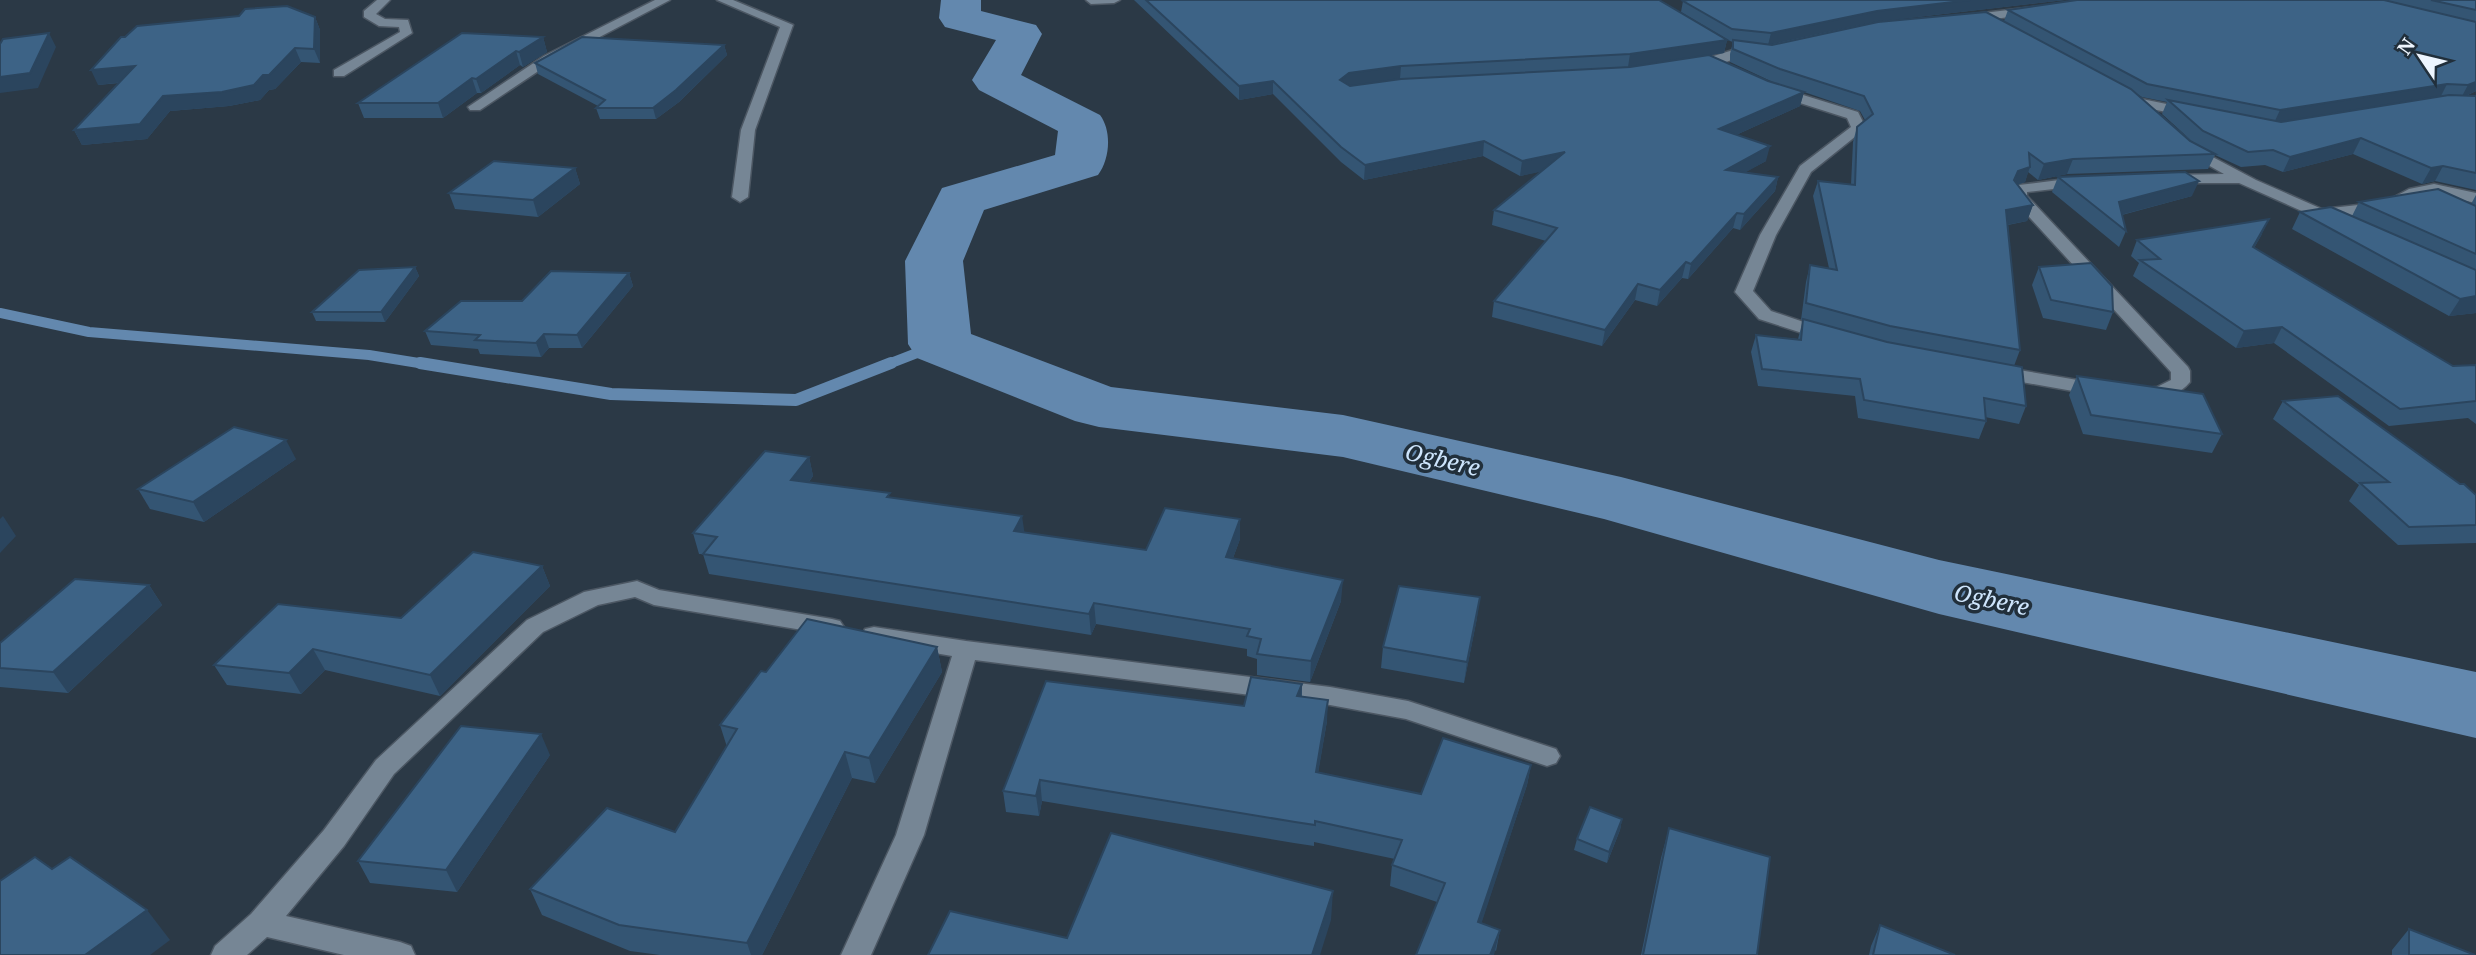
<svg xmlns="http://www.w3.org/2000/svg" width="2476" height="955" font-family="'Noto Serif',serif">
<rect width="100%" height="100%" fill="#2b3946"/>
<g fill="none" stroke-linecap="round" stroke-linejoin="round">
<g stroke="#6388ae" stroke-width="10">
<polyline points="0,313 89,332 369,355 431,365"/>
<polyline points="886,365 940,344"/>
</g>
<polyline stroke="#6388ae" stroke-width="12" points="420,363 611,394 796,400 891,363"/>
<path fill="#6388ae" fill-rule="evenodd" d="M941,0H981V11L1036,25L1042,34L1021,75L1100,115C1112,131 1110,159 1098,175L984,210L963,261L971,334L1111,387L1343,415L1621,477L1939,560L2476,672V738L1939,614L1604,519L1343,457L1099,427L1075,421L917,358L908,344L905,261L942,188L1055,155L1058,131L979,90L972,80L996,40L945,27L939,18Z"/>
<g stroke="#4c5763" stroke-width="3">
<g id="street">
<polygon points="377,0 390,0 376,14 385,19 408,20 412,33 344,76 334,76 334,70 400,32 399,27 379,26 364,17 364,11"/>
<polygon points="655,0 670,0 552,62 480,110 470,110 468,107 544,56"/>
<polygon points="717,0 733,0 793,25 755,130 748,197 740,202 732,197 741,130 780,27"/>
<polygon points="1086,0 1120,0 1114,3 1091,4"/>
<polygon points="2034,7 2038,9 2038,13 1966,23 1960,19 1966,15"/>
<path d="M1746,46L1750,47V53C1734,58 1703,75 1688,64Z"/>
<polygon points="1777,87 1858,112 1866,128 1811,172 1776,235 1753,291 1771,311 1833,332 1836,336 1833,340 1827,341 1759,319 1735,292 1760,235 1800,166 1851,127 1847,118 1772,94 1772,88"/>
<polygon points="2137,98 2191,109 2198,113 2191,117 2132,105 2132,99"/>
<polygon points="2188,144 2256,180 2322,209 2385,202 2409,189 2434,184 2476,193 2476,203 2434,194 2418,196 2389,211 2339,217 2346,222 2338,227 2239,183 2163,183 2160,180 2168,175 2224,174 2183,151 2181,148 2183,145"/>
<path d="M2083,177L2091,182L2088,185L2027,192V196L2188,367L2190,371V382C2178,397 2154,402 2136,397L2133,393L2136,389L2157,387L2171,380V372L2011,197L2012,190L2019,185Z"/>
<polygon points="1995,366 2101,384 2111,390 2101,396 1988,376 1986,372 1988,368"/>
<polygon points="637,581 659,590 832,619 840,621 844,627 840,633 832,635 654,605 635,597 598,605 543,632 394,774 344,846 286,916 400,942 411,946 415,955 344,955 267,937 247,955 211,955 215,946 251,914 324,830 376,760 527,620 584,592"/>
<polygon points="874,627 966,641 1330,687 1408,701 1556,749 1560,756 1556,763 1547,766 1406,719 1330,705 975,660 924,835 871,955 841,955 896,835 952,656 865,641 862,635 865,629"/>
</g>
</g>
<use href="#street" fill="#768695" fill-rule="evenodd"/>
</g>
<g fill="#345573" fill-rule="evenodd">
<path d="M1134,0H1659L1727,40L1724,53L1710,55L1768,81L1777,84L1730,62V54L1733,42L1730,41L1681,12L1683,1L2065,0L1874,22L1771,45L2004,21L2008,10L2077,0H2476V91L2466,96H2476V190L2435,181L2422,184L2353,154L2283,172L2265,165L2241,167L2215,155L2208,169L2067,174L2038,180L2028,172L2025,182L2017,185L2033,205L2027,221L2008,225L2020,350L2014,366L2026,406L2019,424L1985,417L1986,421L1979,439L1858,418L1855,396L1758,386L1751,352L1756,335L1798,339L1803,320H1801L1806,282L1810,265L1829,268L1813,196L1818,181L1851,185L1853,142L1857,127L1865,120L1860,111L1804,92L1800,106L1736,135L1766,161L1745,172L1778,177L1775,191L1740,230L1733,228L1688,279L1682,278L1657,306L1635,300L1602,346L1492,317L1494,301L1546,241L1492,225L1494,210L1542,171L1520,176L1483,156L1364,180L1341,162L1273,94L1239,100ZM2137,94L2142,97L2167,102L2162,114L2193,142Z"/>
<polygon points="315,17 320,30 320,63 301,62 275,89 269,90 260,100 229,106 170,111 147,139 82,145 74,130 119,83 98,85 125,37"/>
<polygon points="543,37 547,52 523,67 520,65 481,93 477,93 443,118 364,118 358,103"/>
<polygon points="724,45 727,55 679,102 656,119 600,119 596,108 598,106 538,74 535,63"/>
<polygon points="575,168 580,184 538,217 455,209 449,193"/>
<polygon points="2058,177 2192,196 2122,215 2126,231 2119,247 2052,192"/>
<polygon points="2476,195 2476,313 2449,316 2292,229 2300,212 2352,216 2359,202 2471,204"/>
<polygon points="2262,234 2254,248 2453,366 2476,365 2476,424 2468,418 2389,426 2274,343 2236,348 2133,276 2139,263 2131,256 2137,240"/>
<polygon points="415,267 419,276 385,322 316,321 312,312"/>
<polygon points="2039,267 2113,312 2106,330 2043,318 2032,285"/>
<polygon points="629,273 633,286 582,348 549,348 541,357 480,354 478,349 431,345 425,331 522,301"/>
<polygon points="2077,376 2222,434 2212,453 2083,434 2069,395"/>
<polygon points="2283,401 2460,484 2476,495 2476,543 2398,545 2349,501 2359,485 2273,419"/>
<polygon points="809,457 813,476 809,482 890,497 1024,532 1146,550 1240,539 1233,558 1341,601 1310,682 1257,675 1257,659 1247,656 1247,649 1096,624 1091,635 709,574 703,554 699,554 693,533"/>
<polygon points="296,459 204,522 150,509 138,489"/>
<polygon points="542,566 550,586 440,696 325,670 301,694 227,685 214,665 401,618"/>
<polygon points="149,585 162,605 68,693 0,687 0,668"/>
<polygon points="1477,618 1464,683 1381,668 1383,647"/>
<polygon points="937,647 942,672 875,783 852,778 762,955 660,955 630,951 542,915 530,889 675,832 727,747 720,725 766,672"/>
<polygon points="1302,684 1302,697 1327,721 1318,772 1421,794 1531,765 1527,785 1481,923 1500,930 1496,951 1437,902 1390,886 1392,865 1395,859 1314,842 1314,846 1294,843 1042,801 1039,816 1006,812 1003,791 1244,706"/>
<polygon points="550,755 457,892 370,883 358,861"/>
<polygon points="1622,819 1620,830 1607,863 1574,850 1577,839"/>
<polygon points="1669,828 1757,955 1641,955 1661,858"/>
<polygon points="1880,925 1955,955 1869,955 1871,946"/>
<polygon points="2409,929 2409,955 2392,955 2392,950"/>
</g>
<g fill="#2b455e">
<polygon points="1970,0 2065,0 1874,22 1768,45 1771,33 1877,11"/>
<polygon points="315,17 320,30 320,63 314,49"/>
<polygon points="49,33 56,47 38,88 0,93 0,77"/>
<polygon points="543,37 547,52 523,67 519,52"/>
<polygon points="1727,40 1724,53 1628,67 1630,54"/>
<polygon points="724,45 727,55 679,102 656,119 653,108"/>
<polygon points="295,48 301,62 275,89 269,90 260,100 229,106 170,111 147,139 82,145 74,130 163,96 263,75"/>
<polygon points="516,51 520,65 481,93 476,79"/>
<polygon points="135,66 141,80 98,85 91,70"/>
<polygon points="1401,66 1400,79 1349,86 1340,80 1349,73"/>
<polygon points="472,78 477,93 443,118 438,103"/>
<polygon points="1273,81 1273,94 1239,100 1239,86"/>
<polygon points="2476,82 2476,91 2461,98 2468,85"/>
<polygon points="2447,84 2441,96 2274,123 2280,110"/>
<polygon points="1804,92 1800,106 1716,144 1719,129"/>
<polygon points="2361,138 2353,154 2283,172 2290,157"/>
<polygon points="1484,141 1483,156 1364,180 1365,165"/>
<polygon points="1770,146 1766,161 1723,185 1726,170"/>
<polygon points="1565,152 1563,167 1520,176 1522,161"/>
<polygon points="2073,159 2067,174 2038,180 2044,164"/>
<polygon points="2443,166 2435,181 2422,184 2431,168"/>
<polygon points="2030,167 2025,182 2013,186 2018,171"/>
<polygon points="575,168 580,184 538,217 533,200"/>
<polygon points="1778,177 1775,191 1740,230 1744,214"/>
<polygon points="2199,181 2192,196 2113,217 2119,202"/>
<polygon points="2033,205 2027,221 2001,226 2006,210"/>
<polygon points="1737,213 1733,228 1688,279 1691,264"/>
<polygon points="2269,219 2262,234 2245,263 2253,247"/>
<polygon points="1686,262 1682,278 1657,306 1660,290"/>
<polygon points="415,267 419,276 385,322 381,312"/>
<polygon points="629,273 633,286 582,348 577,335"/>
<polygon points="1638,284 1635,300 1602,346 1605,330"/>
<polygon points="2476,296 2476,313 2449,316 2460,299"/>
<polygon points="2282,327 2274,343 2236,348 2244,331"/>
<polygon points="544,334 549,348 541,357 536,343"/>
<polygon points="286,440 296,459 204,522 193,502"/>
<polygon points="809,457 813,476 796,500 791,480"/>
<polygon points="3,516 16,536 0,553 0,519"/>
<polygon points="1022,516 1025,536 1014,531"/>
<polygon points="1240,519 1240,539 1226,577 1226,557"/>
<polygon points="542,566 550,586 440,696 430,675"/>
<polygon points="1343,580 1341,601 1310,682 1311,661"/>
<polygon points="149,585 162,605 68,693 53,672"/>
<polygon points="1480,597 1477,618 1464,683 1467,662"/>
<polygon points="1094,603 1096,624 1091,635 1089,614"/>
<polygon points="937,647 942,672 875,783 869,758"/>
<polygon points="313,649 325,670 301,694 289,673"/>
<polygon points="1302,684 1301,704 1297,696"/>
<polygon points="1328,700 1327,721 1315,792 1316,772"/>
<polygon points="541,734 550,755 457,892 446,870"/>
<polygon points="845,752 852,778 762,955 751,955 747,943"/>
<polygon points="1531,765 1527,785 1475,943 1478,922"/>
<polygon points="1040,780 1042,801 1039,816 1036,796"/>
<polygon points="1622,819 1620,830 1607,863 1609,852"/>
<polygon points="1333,891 1331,920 1320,955 1312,955"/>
<polygon points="147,910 170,940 150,955 85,955"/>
<polygon points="1500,930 1494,955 1490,955"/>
</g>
<g fill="#3d6386" stroke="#2b455e" stroke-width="2">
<polygon points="1146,0 1659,0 1727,40 1630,54 1401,66 1349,73 1340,80 1350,86 1401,79 1630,67 1709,55 1768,81 1804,92 1719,129 1770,146 1726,170 1778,177 1744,214 1737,213 1691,264 1686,262 1660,290 1638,284 1605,330 1494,301 1557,228 1494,210 1565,152 1522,161 1484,141 1365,165 1341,147 1273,81 1239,86"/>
<polygon points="1688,0 1970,0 1877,11 1771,33 1732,29 1683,1"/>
<polygon points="2077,0 2384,0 2476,22 2476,82 2468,85 2447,84 2280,110 2147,84 2008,10"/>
<polygon points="2431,0 2476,0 2476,10"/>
<polygon points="287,6 315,17 314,49 295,48 269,75 263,75 254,85 222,92 163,96 140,124 74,130 135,66 91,70 121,37 125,37 137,26 239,16 245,9"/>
<polygon points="1986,12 2131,89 2190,141 2215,154 2073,159 2044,164 2029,153 2030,167 2018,171 2014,180 2033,205 2006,210 2020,350 1890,326 1806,303 1810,265 1837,270 1818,181 1855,185 1857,127 1873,114 1864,96 1780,69 1733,49 1733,40 1772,45 1878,22"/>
<polygon points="49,33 30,73 0,77 0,44 3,39"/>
<polygon points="462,33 543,37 519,52 516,51 476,79 472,78 438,103 358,103"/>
<polygon points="582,37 724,45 676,90 653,108 596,108 605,100 535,63"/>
<polygon points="2449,95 2476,96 2476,173 2443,166 2431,168 2361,138 2290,157 2273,150 2248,152 2203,131 2168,100 2281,122"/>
<polygon points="494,161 575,168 533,200 449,193"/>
<polygon points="2185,172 2199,181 2119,202 2126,231 2058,177"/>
<polygon points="2438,189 2476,206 2476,254 2359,202"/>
<polygon points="2331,207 2476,270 2476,296 2460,299 2300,212"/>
<polygon points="2269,219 2253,247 2453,366 2476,365 2476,401 2400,409 2282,327 2244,331 2140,260 2160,259 2137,240"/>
<polygon points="2091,263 2112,286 2113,312 2051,300 2039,267"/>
<polygon points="415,267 381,312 312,312 359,270"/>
<polygon points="551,271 629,273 577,335 544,334 536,343 475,340 480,335 425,331 461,301 522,301"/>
<polygon points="1803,319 1887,342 2022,367 2026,406 1984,398 1986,421 1864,400 1860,379 1762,369 1756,335 1801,340"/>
<polygon points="2077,376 2203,394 2222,434 2091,415"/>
<polygon points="2338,396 2460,484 2464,484 2476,495 2476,525 2409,527 2360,483 2389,482 2283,401"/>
<polygon points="234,427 286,440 193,502 138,489"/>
<polygon points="765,451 809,457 791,480 890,493 887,497 1022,516 1014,531 1146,550 1165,508 1240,519 1226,557 1343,580 1311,661 1257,654 1261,639 1247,636 1250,629 1094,603 1089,614 703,554 717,537 693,533"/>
<polygon points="473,552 542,566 430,675 313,649 289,673 214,665 278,604 401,618"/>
<polygon points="75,579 149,585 53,672 0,668 0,643"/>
<polygon points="1399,586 1480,597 1467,662 1383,647"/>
<polygon points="807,619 937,647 869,758 845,752 747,943 619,925 530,889 607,808 675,832 737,729 720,725 761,671 766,672"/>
<polygon points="1251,677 1302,684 1297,696 1328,700 1316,772 1421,794 1443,738 1531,765 1478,922 1500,930 1490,955 1416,955 1445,883 1392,865 1402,840 1315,821 1315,825 1295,822 1040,780 1036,796 1003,791 1046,681 1244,706"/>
<polygon points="461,726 541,734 446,870 358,861"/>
<polygon points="1590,807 1622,819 1609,852 1577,839"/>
<polygon points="1669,828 1770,857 1757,955 1643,955"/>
<polygon points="1111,833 1333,891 1312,955 928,955 950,911 1067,938"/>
<polygon points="35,857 52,869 70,857 147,910 85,955 0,955 0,881"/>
<polygon points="1880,925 1955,955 1873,955"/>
<polygon points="2409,929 2475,955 2409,955"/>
</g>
<g text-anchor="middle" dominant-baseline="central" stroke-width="7" stroke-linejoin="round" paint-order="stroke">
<g font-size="23" font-style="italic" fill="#cee5fc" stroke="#212f3b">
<text transform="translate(1443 459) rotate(13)">Ogbere</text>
<text transform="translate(1992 599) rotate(12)">Ogbere</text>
</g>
</g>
<g transform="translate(2420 56) rotate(305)" stroke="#212f3b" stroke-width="5" paint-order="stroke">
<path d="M0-5L12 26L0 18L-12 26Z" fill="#edf5fe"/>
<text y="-10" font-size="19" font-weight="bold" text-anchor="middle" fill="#edf5fe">N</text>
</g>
</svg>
